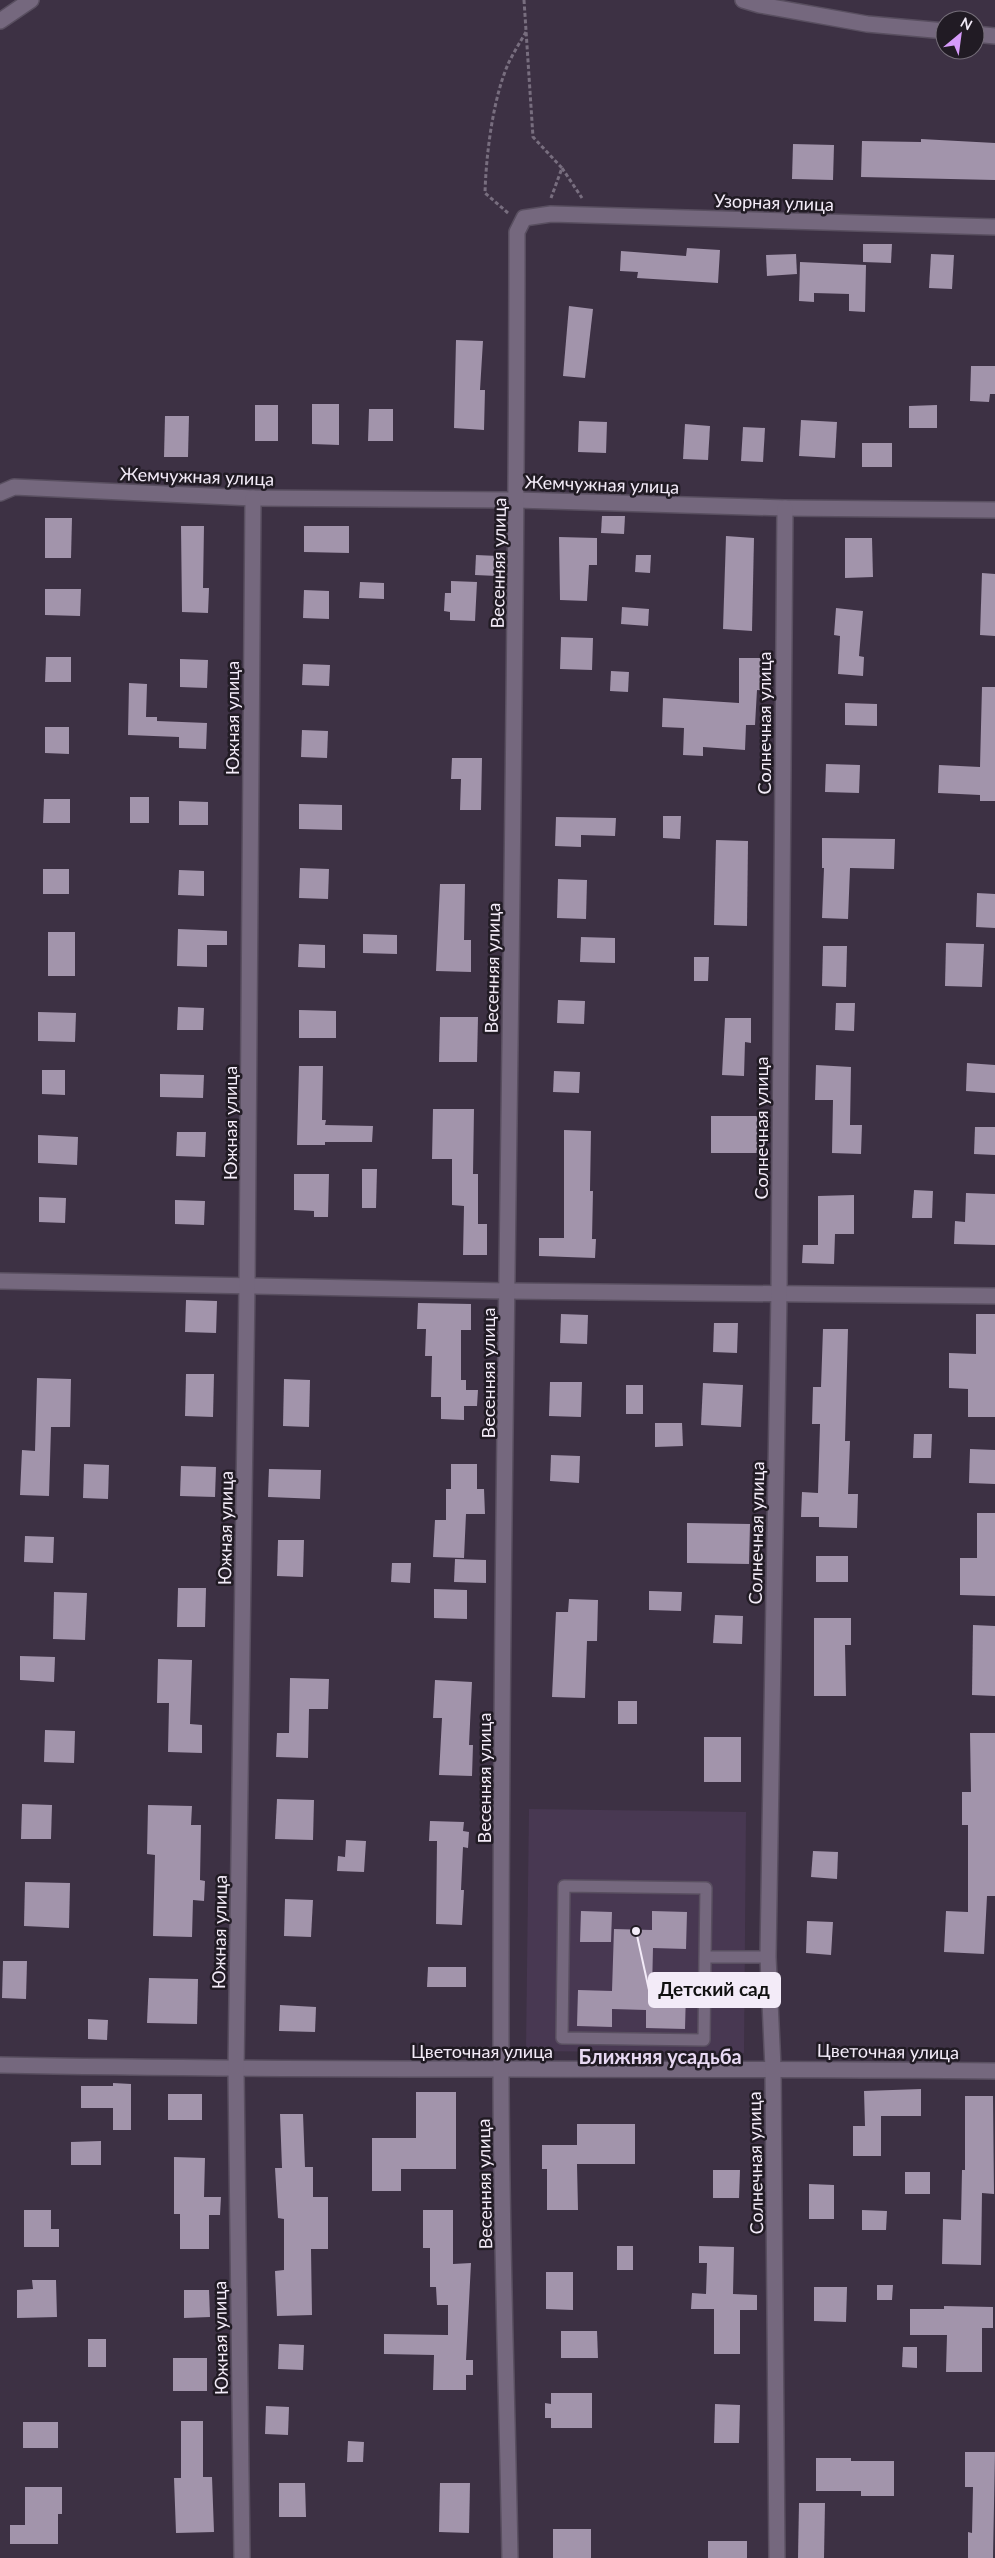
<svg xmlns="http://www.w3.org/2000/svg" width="995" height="2558" font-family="Lato,sans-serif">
<rect width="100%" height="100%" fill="#3d3144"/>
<polygon fill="#483852" points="529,1809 746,1812 744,2053 526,2051"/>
<g fill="#a294ab">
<polygon points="921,139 995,143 995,180 861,177 862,141 921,142"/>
<polygon points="793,144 834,145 833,180 792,179"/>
<polygon points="863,244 892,244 891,263 863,262"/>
<polygon points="687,248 720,250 718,283 637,278 638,272 620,271 621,251 686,256"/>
<polygon points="796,254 797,274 767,276 766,255"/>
<polygon points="931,254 954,255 952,289 929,288"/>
<polygon points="800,262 866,265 865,312 849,311 849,294 814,293 814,302 799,301"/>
<polygon points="569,306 593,309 585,378 563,376"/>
<polygon points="456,340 483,341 480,390 485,390 484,430 454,428"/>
<polygon points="971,366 995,366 995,394 990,394 989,402 970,401"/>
<polygon points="312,404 339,404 339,445 312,444"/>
<rect x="255" y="405" width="23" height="36"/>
<polygon points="937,405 937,428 909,428 909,406"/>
<polygon points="369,409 393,409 393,441 368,441"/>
<polygon points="165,416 189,416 188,457 164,457"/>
<polygon points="801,420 837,422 835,458 799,456"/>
<polygon points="579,421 607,422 606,453 578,452"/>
<polygon points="685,424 710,426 708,460 683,459"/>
<polygon points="743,427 765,428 763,462 741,461"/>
<rect x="862" y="443" width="30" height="24"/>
<polygon points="602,516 625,516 624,534 601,533"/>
<polygon points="45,518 72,518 71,558 45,558"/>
<polygon points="181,526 204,526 203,588 209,588 208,613 182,612"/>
<polygon points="304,526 349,526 349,553 304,552"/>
<polygon points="726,536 754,538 752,631 723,629"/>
<polygon points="559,537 597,538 597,565 589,565 587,601 560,600"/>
<polygon points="845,538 872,538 873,577 845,578"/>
<polygon points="476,555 498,556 497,576 475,575"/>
<polygon points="636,555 651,555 650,573 635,572"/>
<polygon points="982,573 995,574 995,636 980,635"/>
<polygon points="451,581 477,582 475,621 450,620 450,612 444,611 445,593 451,593"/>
<polygon points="360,582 384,583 384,599 359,598"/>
<polygon points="45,589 81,589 80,616 45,615"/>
<polygon points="304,590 329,591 329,619 303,618"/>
<polygon points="622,607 649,609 648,626 621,624"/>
<polygon points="836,608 863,611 859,656 864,657 863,676 838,674 840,636 834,635"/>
<polygon points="561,637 593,638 592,670 560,669"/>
<polygon points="46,657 71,657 71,682 45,682"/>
<polygon points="739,658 769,658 769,691 757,690 755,725 746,725 745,750 703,747 703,756 683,755 684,728 662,727 663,698 739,703"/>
<polygon points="180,659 208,660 207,688 180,687"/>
<polygon points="303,664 330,665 329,686 302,685"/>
<polygon points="611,671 629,672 628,692 610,691"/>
<polygon points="129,683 147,684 146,717 157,717 157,721 207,723 206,749 179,748 179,737 128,735"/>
<polygon points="982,687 995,687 995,801 980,801 980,795 938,793 939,765 980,767"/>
<polygon points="845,703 877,704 877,726 845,725"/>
<polygon points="45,727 69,727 69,754 45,753"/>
<polygon points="302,730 328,731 327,758 301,757"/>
<polygon points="452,758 482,758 481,810 460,810 461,779 451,779"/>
<polygon points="826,764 860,765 859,793 825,792"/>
<rect x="130" y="797" width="19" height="26"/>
<polygon points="44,799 70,799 70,823 43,823"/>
<polygon points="179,801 208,802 208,825 179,825"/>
<polygon points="299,804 342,805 342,830 299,829"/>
<polygon points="663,816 681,816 680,839 663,838"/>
<polygon points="556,817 616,818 615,836 581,835 581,847 555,846"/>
<polygon points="822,838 895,839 894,869 850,868 848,919 822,918 824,868 822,868"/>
<polygon points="716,840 748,841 747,926 714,925"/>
<polygon points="300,868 329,869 328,899 299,898"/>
<rect x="43" y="869" width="26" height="25"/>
<polygon points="179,870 204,871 204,896 178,895"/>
<polygon points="558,879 587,880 586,919 557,918"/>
<polygon points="440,884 465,884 464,940 471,940 471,972 436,971"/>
<polygon points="977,893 995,894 995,928 976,927"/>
<polygon points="178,929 227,931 227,945 207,945 207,967 177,966"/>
<rect x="48" y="932" width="27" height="44"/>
<polygon points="363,934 397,935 397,954 363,953"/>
<polygon points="581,937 615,938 615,963 580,962"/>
<polygon points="946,943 984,944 982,987 945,986"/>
<polygon points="299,944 325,945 325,968 298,967"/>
<polygon points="823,946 847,946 846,987 822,986"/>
<polygon points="694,957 709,957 708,981 694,981"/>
<polygon points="558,1000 585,1001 584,1024 557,1023"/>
<polygon points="836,1003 855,1003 854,1031 835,1030"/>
<polygon points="178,1007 204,1008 203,1030 177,1030"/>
<polygon points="299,1010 336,1011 336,1038 299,1038"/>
<polygon points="38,1012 76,1013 75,1042 38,1041"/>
<polygon points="440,1017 478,1017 477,1062 439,1062"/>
<polygon points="725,1018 751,1018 751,1043 745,1042 744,1076 722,1075"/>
<polygon points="967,1063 995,1065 995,1093 966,1091"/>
<polygon points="816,1065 851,1067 850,1125 862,1125 861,1154 832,1153 833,1100 815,1100"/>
<polygon points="299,1066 323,1066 322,1120 326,1120 325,1125 373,1126 372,1142 325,1142 325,1145 297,1145"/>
<polygon points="42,1070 65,1070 65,1095 42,1094"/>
<polygon points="554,1071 580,1072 579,1093 553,1092"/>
<polygon points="160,1074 204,1075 203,1098 160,1097"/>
<polygon points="433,1109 474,1109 473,1174 478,1174 478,1224 487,1224 487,1255 463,1255 464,1206 452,1205 452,1159 432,1159"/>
<rect x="711" y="1116" width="46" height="37"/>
<polygon points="975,1127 995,1127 995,1155 974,1154"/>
<polygon points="564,1130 591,1131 590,1191 593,1191 592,1239 596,1239 595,1258 539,1256 539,1238 564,1238"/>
<polygon points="177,1132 206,1132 205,1157 176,1156"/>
<polygon points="38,1135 78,1137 77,1165 38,1163"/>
<polygon points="362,1169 377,1169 376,1208 362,1208"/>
<polygon points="294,1174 329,1174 328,1217 314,1217 314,1211 294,1210"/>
<polygon points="914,1190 933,1191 932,1218 912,1218"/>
<polygon points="966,1193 995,1194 995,1245 954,1244 955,1221 965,1222"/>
<polygon points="854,1195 854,1234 835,1234 834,1264 802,1263 803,1245 818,1245 818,1196"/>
<polygon points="39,1197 66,1198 65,1223 39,1222"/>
<polygon points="175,1200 205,1201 204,1225 175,1224"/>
<polygon points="186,1300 217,1301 216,1333 185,1332"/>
<polygon points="418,1303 471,1304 471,1330 461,1330 461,1380 466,1380 466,1390 478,1390 477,1406 464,1406 464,1420 441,1419 441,1397 431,1397 432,1356 425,1356 426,1329 417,1329"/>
<polygon points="561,1314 588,1315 587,1344 560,1343"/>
<polygon points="976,1314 995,1314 995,1417 968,1417 968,1389 949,1388 949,1353 976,1354"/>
<polygon points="714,1323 738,1323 737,1353 713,1352"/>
<polygon points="823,1329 848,1329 845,1441 850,1441 848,1494 858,1494 857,1528 819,1527 819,1517 801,1517 802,1492 818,1493 820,1424 812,1424 813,1387 821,1387"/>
<polygon points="186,1374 214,1374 213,1417 185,1416"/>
<polygon points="37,1378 71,1379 70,1427 51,1427 49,1496 20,1495 22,1450 35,1451"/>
<polygon points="284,1379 310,1380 309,1427 283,1426"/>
<polygon points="550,1382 582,1382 581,1417 549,1416"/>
<polygon points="703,1383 743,1385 741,1427 701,1425"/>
<rect x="626" y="1385" width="17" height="29"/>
<polygon points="655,1423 682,1423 683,1446 655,1447"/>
<polygon points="914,1434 932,1434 931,1458 913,1458"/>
<polygon points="970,1449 995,1450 995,1484 969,1483"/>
<polygon points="551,1455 580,1456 579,1483 550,1481"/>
<polygon points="84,1464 109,1465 108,1499 83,1498"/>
<polygon points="451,1464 477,1464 477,1489 484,1489 485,1514 466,1514 464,1558 433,1557 435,1520 446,1520 446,1489 451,1489"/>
<polygon points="181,1466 216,1467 215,1497 180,1496"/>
<polygon points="269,1469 321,1470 320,1499 268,1497"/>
<polygon points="977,1513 995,1513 995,1596 960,1595 960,1558 977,1558"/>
<polygon points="687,1523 750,1524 749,1564 687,1563"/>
<polygon points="25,1536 54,1537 53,1563 24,1562"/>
<polygon points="278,1540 304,1540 303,1577 277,1576"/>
<rect x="816" y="1556" width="32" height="26"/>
<polygon points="455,1559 486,1560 486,1583 454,1582"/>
<polygon points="392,1563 411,1563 410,1583 391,1582"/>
<polygon points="178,1588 206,1588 205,1627 177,1627"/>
<polygon points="434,1589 467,1590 467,1619 434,1618"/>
<polygon points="649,1591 682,1592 681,1611 649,1610"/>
<polygon points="54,1592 87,1593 85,1640 53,1639"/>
<polygon points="569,1599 598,1600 597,1641 587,1641 585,1698 552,1697 556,1612 568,1612"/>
<polygon points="715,1615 743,1616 742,1644 713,1643"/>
<polygon points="814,1618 851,1618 851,1645 845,1645 846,1696 814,1696"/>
<polygon points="973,1625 995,1626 995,1696 972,1695"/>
<polygon points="20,1656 55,1657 54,1682 20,1680"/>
<polygon points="158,1659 192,1660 190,1724 202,1725 202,1753 168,1752 169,1703 157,1703"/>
<polygon points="290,1678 329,1679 328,1709 309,1709 308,1758 276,1757 277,1733 289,1733"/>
<polygon points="435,1680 472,1682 469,1745 473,1745 472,1776 439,1775 442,1718 433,1718"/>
<rect x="618" y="1701" width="19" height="23"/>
<polygon points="45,1730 75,1731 74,1763 44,1762"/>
<polygon points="970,1733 995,1733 995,1896 987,1896 984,1954 944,1952 946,1911 968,1912 968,1825 962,1825 962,1792 971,1792"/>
<rect x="704" y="1737" width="37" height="45"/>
<polygon points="277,1799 314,1800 313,1840 275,1839"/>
<polygon points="22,1804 52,1805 51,1839 21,1839"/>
<polygon points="148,1805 192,1806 191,1825 201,1825 200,1880 205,1881 204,1901 193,1900 192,1937 153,1936 155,1855 147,1854"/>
<polygon points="430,1821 464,1822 463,1831 469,1832 468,1848 463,1847 461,1890 464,1890 462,1925 436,1924 437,1841 429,1841"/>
<polygon points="346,1840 366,1841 364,1872 337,1871 338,1856 345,1857"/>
<polygon points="813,1851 838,1852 837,1879 811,1877"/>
<polygon points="25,1882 70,1883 69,1928 24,1926"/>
<polygon points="285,1899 313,1900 311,1937 284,1936"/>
<polygon points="581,1911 612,1912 611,1942 580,1942"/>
<polygon points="652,1911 687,1912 686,1949 653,1948 652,1990 686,1991 685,2029 646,2028 646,2010 612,2009 612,2027 577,2026 578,1990 612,1991 614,1929 652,1930"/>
<polygon points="807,1921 833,1922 831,1955 806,1953"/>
<polygon points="3,1961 27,1961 26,1999 2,1998"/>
<polygon points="428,1967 466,1967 466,1987 427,1987"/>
<polygon points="149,1978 198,1979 197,2024 147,2023"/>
<polygon points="280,2005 316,2007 315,2032 279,2031"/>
<polygon points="88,2019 108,2020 107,2040 88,2039"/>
<polygon points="113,2083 131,2084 131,2130 113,2130 113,2108 81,2108 81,2086 113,2086"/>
<polygon points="921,2089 921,2116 881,2116 881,2156 853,2156 853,2126 865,2126 864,2091"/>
<polygon points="416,2092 456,2092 456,2169 401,2169 401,2191 372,2191 372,2138 416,2138"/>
<rect x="168" y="2094" width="34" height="26"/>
<polygon points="965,2096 993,2096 994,2194 982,2193 981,2265 942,2264 943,2219 961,2220 962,2170 965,2170"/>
<polygon points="280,2114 303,2114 305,2167 313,2167 313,2197 328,2197 328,2249 311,2249 312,2315 277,2316 275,2271 284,2270 284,2219 278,2218 275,2168 282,2168"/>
<polygon points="577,2124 635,2124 635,2164 577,2164 578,2210 547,2210 547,2169 542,2169 542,2145 577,2145"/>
<polygon points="101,2141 101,2165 71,2165 71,2142"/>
<polygon points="174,2157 205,2158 204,2197 221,2197 220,2215 209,2215 209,2249 180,2249 180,2214 174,2214"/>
<polygon points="713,2170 740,2170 739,2198 713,2198"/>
<rect x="905" y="2172" width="25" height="22"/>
<polygon points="809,2184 834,2185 834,2219 809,2219"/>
<polygon points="24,2210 51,2210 51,2229 59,2229 59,2247 24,2247"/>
<polygon points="423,2210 453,2210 453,2264 471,2263 466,2360 473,2360 473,2375 466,2375 466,2390 433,2390 434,2355 384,2354 384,2334 448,2335 448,2305 437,2305 436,2287 430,2287 430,2248 423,2248"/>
<polygon points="862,2210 887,2211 886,2230 862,2230"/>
<rect x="617" y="2246" width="16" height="24"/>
<polygon points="699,2246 734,2247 733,2294 757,2295 757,2310 740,2310 740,2354 714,2354 714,2309 691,2309 692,2293 706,2294 707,2263 699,2263"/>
<polygon points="546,2272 573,2272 573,2310 546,2309"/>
<polygon points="32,2280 56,2280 57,2317 17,2318 17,2290 33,2289"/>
<polygon points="877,2285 893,2285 892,2300 877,2300"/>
<polygon points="814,2287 847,2287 846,2322 814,2321"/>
<polygon points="184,2290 209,2290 210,2317 184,2318"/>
<polygon points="944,2306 993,2307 993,2328 982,2328 982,2372 946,2372 947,2335 910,2335 910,2309 944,2309"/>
<polygon points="561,2331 597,2331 598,2358 561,2358"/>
<rect x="88" y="2339" width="18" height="28"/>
<polygon points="279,2344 304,2345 303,2370 278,2369"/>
<polygon points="903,2347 917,2347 917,2368 902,2367"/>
<rect x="173" y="2358" width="34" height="33"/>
<polygon points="551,2393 592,2393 592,2428 551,2428 551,2418 545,2418 545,2403 551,2404"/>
<polygon points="715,2404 740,2405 739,2443 714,2443"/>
<polygon points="266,2406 289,2407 288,2435 265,2434"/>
<polygon points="181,2421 203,2421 203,2477 212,2477 214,2532 176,2533 174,2478 181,2478"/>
<rect x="23" y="2422" width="35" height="26"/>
<polygon points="348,2441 364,2442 363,2462 347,2462"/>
<polygon points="965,2452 995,2452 993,2558 968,2558 968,2532 972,2533 973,2487 965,2487"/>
<polygon points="816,2458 851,2458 851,2461 894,2461 894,2496 861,2496 861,2491 816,2491"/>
<polygon points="279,2483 305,2483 306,2517 279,2517"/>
<polygon points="440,2483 470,2483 469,2533 439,2532"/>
<polygon points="25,2487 62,2487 62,2514 58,2514 58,2544 10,2544 10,2525 25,2525"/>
<polygon points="799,2503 825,2503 824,2558 798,2558"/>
<rect x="553" y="2529" width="38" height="29"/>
<rect x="708" y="2541" width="39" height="17"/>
</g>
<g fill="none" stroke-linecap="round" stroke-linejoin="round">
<g stroke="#594f60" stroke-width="14">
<polyline id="lane" points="705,1957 704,2040 562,2038 564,1886 706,1888 705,1957 768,1957"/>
</g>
<g stroke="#594f60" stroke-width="18">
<g id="street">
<polyline points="743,0 760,5 867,24 945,31"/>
<polyline points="0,21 31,0"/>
<polyline points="975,34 995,36"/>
<polyline points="0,493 14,487 253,498 517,500 785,508 995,510"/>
<polyline points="0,1281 507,1291 995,1296"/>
<path d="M0,2065C332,2072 663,2067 995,2071"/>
<polyline points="242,2558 236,2070 247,1285 253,498"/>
<path d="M510,2558C507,2394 501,2231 501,2067C500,1455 517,844 517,232L524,218L551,214L995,227"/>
<polyline points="777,2558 773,2068 768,1957 779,1292 785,508"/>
</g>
</g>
<g stroke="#786e7f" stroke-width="3" stroke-dasharray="4 2.5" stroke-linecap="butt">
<polyline points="524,0 533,137 562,168 551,198"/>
<polyline points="562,168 582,198"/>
<path d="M508,213L485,193C486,155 493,97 509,62C514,52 520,42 526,32"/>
</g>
<use href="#lane" stroke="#75687e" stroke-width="11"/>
<use href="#street" stroke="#75687e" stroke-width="15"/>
</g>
<g text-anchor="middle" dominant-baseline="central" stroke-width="5" stroke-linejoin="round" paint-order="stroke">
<g font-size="18" fill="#f3ebf8" stroke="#211b24">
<text transform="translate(774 202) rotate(2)">Узорная улица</text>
<text transform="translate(197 476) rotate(2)">Жемчужная улица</text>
<text transform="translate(602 484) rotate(2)">Жемчужная улица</text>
<text transform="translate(498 563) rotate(-89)">Весенняя улица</text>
<text transform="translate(232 718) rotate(-90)">Южная улица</text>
<text transform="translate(764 723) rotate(-90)">Солнечная улица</text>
<text transform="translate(492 968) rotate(-89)">Весенняя улица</text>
<text transform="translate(230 1123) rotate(-90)">Южная улица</text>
<text transform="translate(761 1128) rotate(-90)">Солнечная улица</text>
<text transform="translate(488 1373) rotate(-90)">Весенняя улица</text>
<text transform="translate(225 1528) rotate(-89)">Южная улица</text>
<text transform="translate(756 1533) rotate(-89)">Солнечная улица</text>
<text transform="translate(484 1778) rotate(-90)">Весенняя улица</text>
<text transform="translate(219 1932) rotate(-89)">Южная улица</text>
<text x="482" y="2051">Цветочная улица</text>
<text transform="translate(888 2051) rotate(1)">Цветочная улица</text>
<text transform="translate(755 2163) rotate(-91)">Солнечная улица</text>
<text transform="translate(484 2184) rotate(-91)">Весенняя улица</text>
<text transform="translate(220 2338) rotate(-91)">Южная улица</text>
</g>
<g font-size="20" font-weight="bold" fill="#e8d9f3" stroke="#211b24">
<text x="660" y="2056">Ближняя усадьба</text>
</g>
</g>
<path fill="none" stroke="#f3ebf8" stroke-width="2" d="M636 1931L649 1990"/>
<circle fill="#f3ebf8" stroke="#211b24" stroke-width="2" cx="636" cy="1931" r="5"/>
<rect fill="#f3ebf8" stroke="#f3ebf8" stroke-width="2" x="649" y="1973" width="131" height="34" rx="5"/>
<g font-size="19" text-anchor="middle" font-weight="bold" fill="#111">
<text x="714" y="1996">Детский сад</text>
</g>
<g transform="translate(960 35) rotate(29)"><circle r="24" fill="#211b24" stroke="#756e79"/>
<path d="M0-4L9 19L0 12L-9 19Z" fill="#d69bfa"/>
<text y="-8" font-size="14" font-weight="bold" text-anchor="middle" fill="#f3ebf8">N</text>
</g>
</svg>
